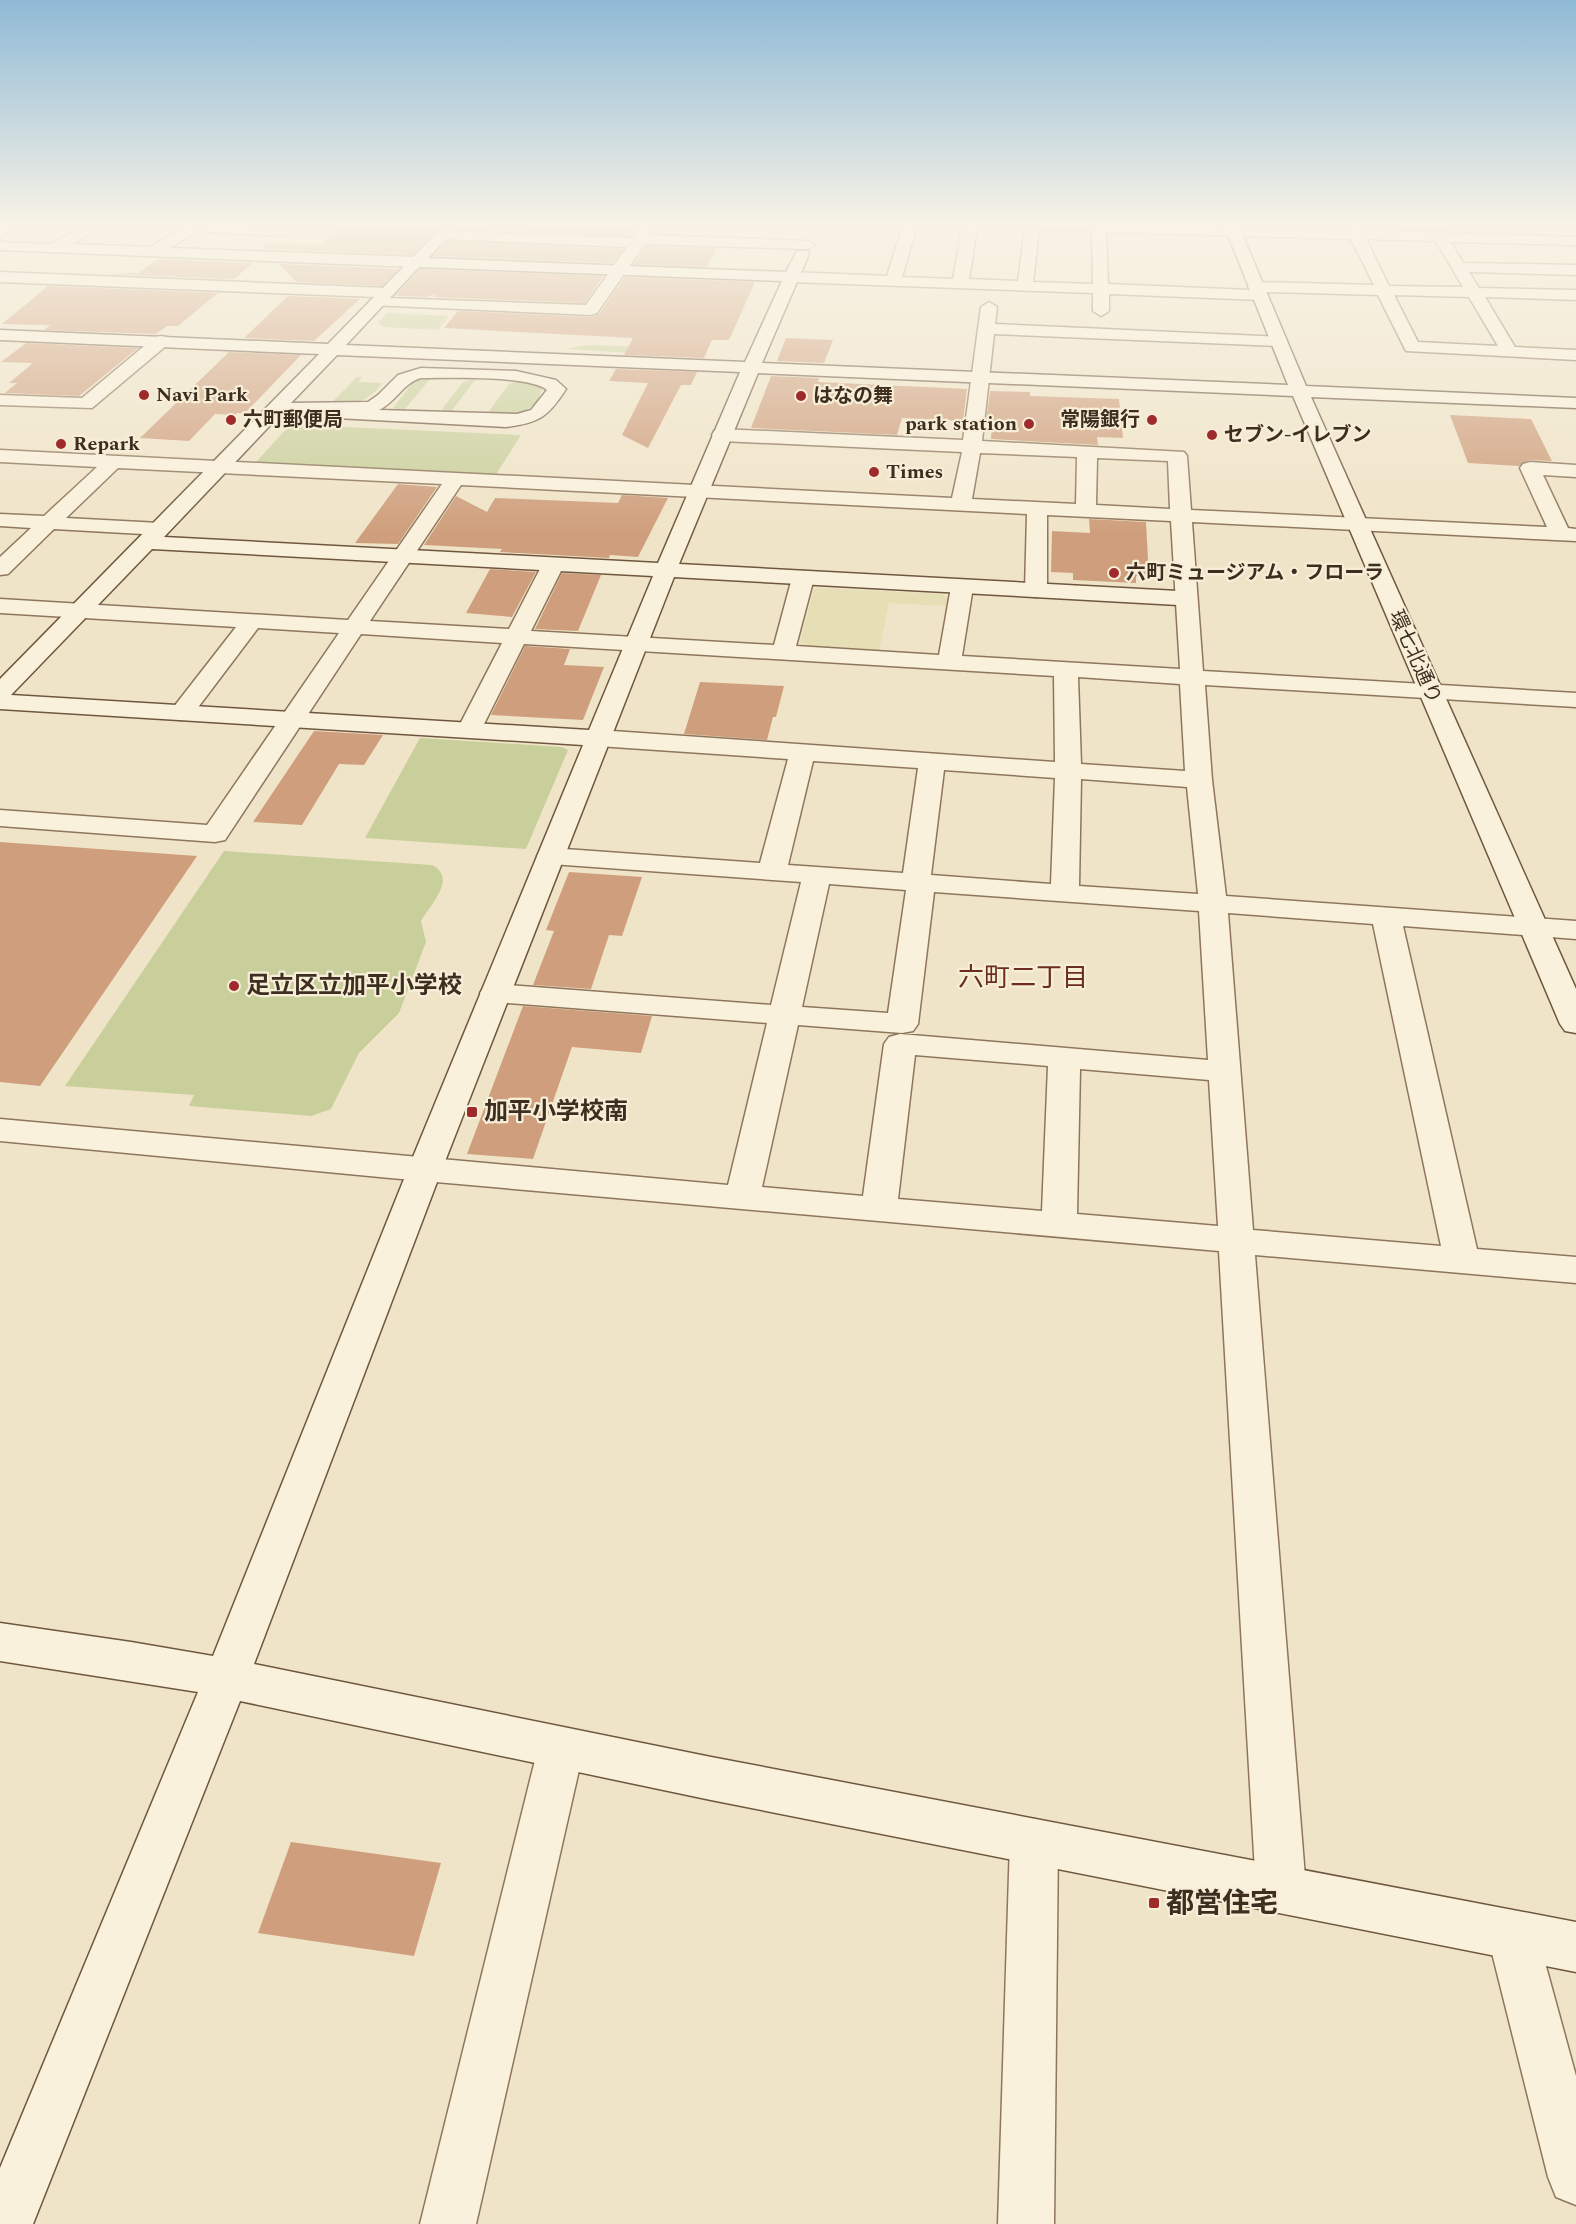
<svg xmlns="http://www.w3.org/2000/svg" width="1576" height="2224" font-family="Spectral,'Noto Sans JP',serif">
<rect width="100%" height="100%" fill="#f0e4c8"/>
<polygon fill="#e6deb5" points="818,588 940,594 948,598 946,606 889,603 879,650 806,645 800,642 814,589"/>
<g fill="#c9cf9b">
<polygon points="387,313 449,316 438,330 384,327 378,323"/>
<polygon points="588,345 678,348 697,357 566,349"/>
<path d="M357,377H362L358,382L383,383C365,404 356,404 329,405Z"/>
<polygon points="425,378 430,379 404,410 393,408 413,382"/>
<polygon points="470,380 475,380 450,413 444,412 443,408 463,382"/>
<path d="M518,381L529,382L542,388C537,414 512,415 490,414L489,411L509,384Z"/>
<polygon points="300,425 521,435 495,476 263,465 256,462 288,427"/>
<polygon points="420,738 562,747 568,750 526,849 365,838"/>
<path d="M224,851L432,865C457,878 432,903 421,921L426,942L399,1013L359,1053L331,1109L311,1116L189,1106L194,1095L65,1086Z"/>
</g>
<g fill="#cf9f7d">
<polygon points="398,222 443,222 412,255 266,249 261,243 320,245 338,228 389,230"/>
<polygon points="465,222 640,222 632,236 459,229"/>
<polygon points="447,241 623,249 613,263 433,256"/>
<polygon points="646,246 717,248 707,267 634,264"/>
<polygon points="158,259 253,263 234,279 104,274 138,273"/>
<polygon points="279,264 398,269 382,286 296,282"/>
<polygon points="420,269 603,276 585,303 433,297 436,294 426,297 395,296"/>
<polygon points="625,277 755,282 729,340 712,340 704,358 624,355 633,338 444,328 458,311 592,317 599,314"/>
<polygon points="48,286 218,293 178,326 167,326 156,334 44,330 50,325 2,324"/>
<polygon points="288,296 360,299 314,341 244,338"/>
<polygon points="786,338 833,340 824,363 777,361"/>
<polygon points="26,343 138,348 79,396 5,393 17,383 9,383 33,363 1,362"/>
<polygon points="229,352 301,355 245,413 237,413 235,415 215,414 189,441 140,438"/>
<polygon points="616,369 697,372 691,385 681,385 648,448 622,435 648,383 609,381"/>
<polygon points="771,376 819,378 818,382 967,389 963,421 902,418 897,435 751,428"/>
<polygon points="990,391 1030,392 1030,396 1119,399 1123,438 1097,437 1098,445 991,439 992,422 986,422"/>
<polygon points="1450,415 1531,419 1552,461 1529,460 1519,466 1468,463"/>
<polygon points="398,484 437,487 398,544 355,543"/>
<polygon points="622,495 668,498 638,557 610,555 609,558 500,552 502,549 424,545 456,496 487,512 495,498 618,503"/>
<polygon points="1089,519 1146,522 1149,577 1136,576 1136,583 1073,580 1073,573 1051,572 1052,531 1090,533"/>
<polygon points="490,569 536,572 512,617 466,613"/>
<polygon points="562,573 601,575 578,631 535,629"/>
<polygon points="525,646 570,649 564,665 604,667 583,720 491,715"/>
<polygon points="700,682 784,686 776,717 773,717 767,740 684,734"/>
<polygon points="314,731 383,735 364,765 339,764 302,825 253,822"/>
<polygon points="0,842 197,856 40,1086 0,1082"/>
<polygon points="569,872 642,877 622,936 609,935 591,989 533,985 554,931 546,930"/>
<polygon points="523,1006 652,1016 641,1053 572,1047 533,1159 467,1154"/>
<polygon points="291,1842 441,1863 414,1956 258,1933"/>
</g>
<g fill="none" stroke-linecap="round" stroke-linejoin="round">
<g stroke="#8d765c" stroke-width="3">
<g id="street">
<polygon points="9,222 28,222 0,237 0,227"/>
<polygon points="91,222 110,222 72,244 150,247 192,222 283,228 290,232 283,236 198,231 170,248 415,257 423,262 415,267 0,250 0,242 51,244"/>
<polygon points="645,222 659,222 650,235 808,241 815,245 808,249 645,244 597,313 591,315 371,305 369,302 376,297 0,282 0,272 386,288 394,293 387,298 586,305 627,247 443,239 436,235 443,231 633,238"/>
<path d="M904,222H1106L1347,230L1343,222H1357L1361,230L1576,237V245L1451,242L1463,263L1576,265V275L1469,272L1479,288L1576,290V300L1485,297L1515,347L1576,350V360L1406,351L1378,295L1266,292L1268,295L1266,298L1260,300L1109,294V311L1101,316L1093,311V293L791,282L783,277L791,272L887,276ZM917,226L962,228L953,279L902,277ZM977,228L1025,229L1018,281L969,279ZM1039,230L1092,231L1093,284L1033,282ZM1106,232L1351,239L1374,285L1256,282L1250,284L1248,287L1250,290L1108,284ZM1366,239L1436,241L1463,287L1389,286ZM1394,295L1469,297L1498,346L1418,342Z"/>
<path d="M989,302L997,307L995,324L1285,337L1287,341L1279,346L994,334L982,441L1184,452L1187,456L1191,510L1547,527L1520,468L1523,464L1530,462L1576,465V477L1543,475L1568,528L1576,529V541L1192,522L1203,671L1576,693V707L1205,685L1212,780L1226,896L1576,921V939L1403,926L1477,1249L1576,1257V1283L1255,1255L1306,1889L1298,1906L1281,1913L1264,1906L1256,1889L1219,1251L390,1178L0,1141V1119L728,1185L767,1023L495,1002L484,999L480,993L484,987L495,984L771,1005L801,882L551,864L541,862L537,856L541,850L551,848L760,863L788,759L598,746L589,743L585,738L589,733L598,730L1055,762L1054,676L524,644L481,730L478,735L469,737L460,735L457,730L502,643L361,634L225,840L215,842L0,826V810L207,825L339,633L258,628L190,718L181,720L172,718L169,713L236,627L0,613V599L348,620L442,484L118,468L66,518L160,523L167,525L170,529L167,533L160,535L54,529L8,574L0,575V557L31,528L0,526V514L44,516L97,467L0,462V450L952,498L962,452L721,441L714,439L712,435L714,431L721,429L963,440L981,307ZM980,453L1077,457L1076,504L972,499ZM1097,458L1168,461L1170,509L1096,505ZM461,485L1027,514L1025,590L1028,595L1036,597L1044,595L1047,590V515L1171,521L1180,669L962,656L973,587L970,582L962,580L954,582L951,587L939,655L796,646L814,578L811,573L803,571L795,573L792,578L774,645L531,631L564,565L561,560L553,559L545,560L542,565L509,629L370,621ZM1078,677L1180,684L1185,771L1081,764ZM813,761L918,768L903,873L788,865ZM944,770L1055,778L1051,884L931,875ZM1081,779L1187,787L1198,894L1079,886ZM829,884L906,890L888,1013L802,1007ZM934,892L1199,911L1208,1060L900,1034L889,1037L884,1044L863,1196L762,1187L798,1025L902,1033L913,1031L918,1024ZM1228,913L1373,924L1441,1246L1253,1230ZM915,1055L1048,1066L1042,1211L898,1199ZM1080,1069L1209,1080L1218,1226L1077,1214Z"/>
<polygon points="161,336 167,337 169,341 167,345 92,408 0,405 0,395 82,398 155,337"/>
<polygon points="561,1727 577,1733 584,1748 476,2224 420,2224 538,1748 545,1733"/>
<polygon points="1034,1819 1051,1826 1058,1842 1054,2224 998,2224 1010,1842 1017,1826"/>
<polygon points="1513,1912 1531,1920 1538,1937 1576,2076 1576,2205 1556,2197 1548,2177 1488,1937 1495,1920"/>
</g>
</g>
<g stroke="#6f573f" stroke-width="3">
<path id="secondary" d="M447,222H463L428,258L786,272L797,251H807L809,254L762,363L1288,385L1223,222H1237L1306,386L1576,398V408L1311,397L1576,989V1033L1565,1031L1560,1024L1293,396L758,373L679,564L1178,591L1186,593L1189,598L1186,603L1178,605L674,577L442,1169L254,1664L711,1757L1576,1922V1972L711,1800L240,1701L33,2224H0V2168L198,1692L0,1661V1623L131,1642L213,1656L408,1169L583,745L0,709V679L319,354L0,340V330L328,344ZM419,267L782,281L745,362L346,345ZM337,355L740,372L658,563L164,537L280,415L506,427C539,423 548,417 566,389L556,380L516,371L421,368L398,375L378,395L368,402L291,403ZM421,378C447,378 529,375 547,390L531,410L517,414L379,410C396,402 403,383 421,378ZM152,549L653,576L589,730L11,695Z"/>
</g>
<use href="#street" fill="#faf1dc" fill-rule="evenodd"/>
<use href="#secondary" fill="#faf1dc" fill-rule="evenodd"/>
</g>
<linearGradient id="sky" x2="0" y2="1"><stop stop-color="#8fbad6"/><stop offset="0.42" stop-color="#f8f3e6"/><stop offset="1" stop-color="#f8f3e6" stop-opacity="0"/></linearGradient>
<rect width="1576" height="534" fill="url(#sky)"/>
<g fill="#9e2a2b" stroke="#f7eed8" stroke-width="2">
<circle cx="144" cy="395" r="6"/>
<circle cx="801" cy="396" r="6"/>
<circle cx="231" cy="420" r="6"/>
<circle cx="1152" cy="420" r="6"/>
<circle cx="1029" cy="424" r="6"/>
<circle cx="1212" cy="435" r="6"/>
<circle cx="61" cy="444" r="6"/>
<circle cx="874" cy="472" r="6"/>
<circle cx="1114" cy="573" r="6"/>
<circle cx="234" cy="986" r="6"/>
<rect x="466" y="1106" width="12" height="12" rx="3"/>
<rect x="1148" y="1897" width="12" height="12" rx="3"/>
</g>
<g text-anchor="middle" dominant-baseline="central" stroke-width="4.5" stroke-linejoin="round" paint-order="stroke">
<g font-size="20" font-weight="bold" fill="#3d2e20" stroke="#f7eed8" text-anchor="start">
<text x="156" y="395">Navi Park</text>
<text x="813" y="396">はなの舞</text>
<text x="243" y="420">六町郵便局</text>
<text x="1140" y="420" text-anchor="end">常陽銀行</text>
<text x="1017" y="424" text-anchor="end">park station</text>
<text x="1224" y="435">セブン-イレブン</text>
<text x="73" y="444">Repark</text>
<text x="886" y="472">Times</text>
<text x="1126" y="573">六町ミュージアム・フローラ</text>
</g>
<g font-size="20" fill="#3d2e20" stroke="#f7eed8">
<text transform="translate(1415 657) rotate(66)">環七北通り</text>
</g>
<g font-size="24" font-weight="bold" fill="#3d2e20" stroke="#f7eed8" text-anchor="start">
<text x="246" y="986">足立区立加平小学校</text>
<text x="484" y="1112">加平小学校南</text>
</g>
<g font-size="26" fill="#6b2e1e" stroke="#f7eed8">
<text x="1023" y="978">六町二丁目</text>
</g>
<g font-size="28" font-weight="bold" fill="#3d2e20" stroke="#f7eed8" text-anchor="start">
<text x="1166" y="1903">都営住宅</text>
</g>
</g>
</svg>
